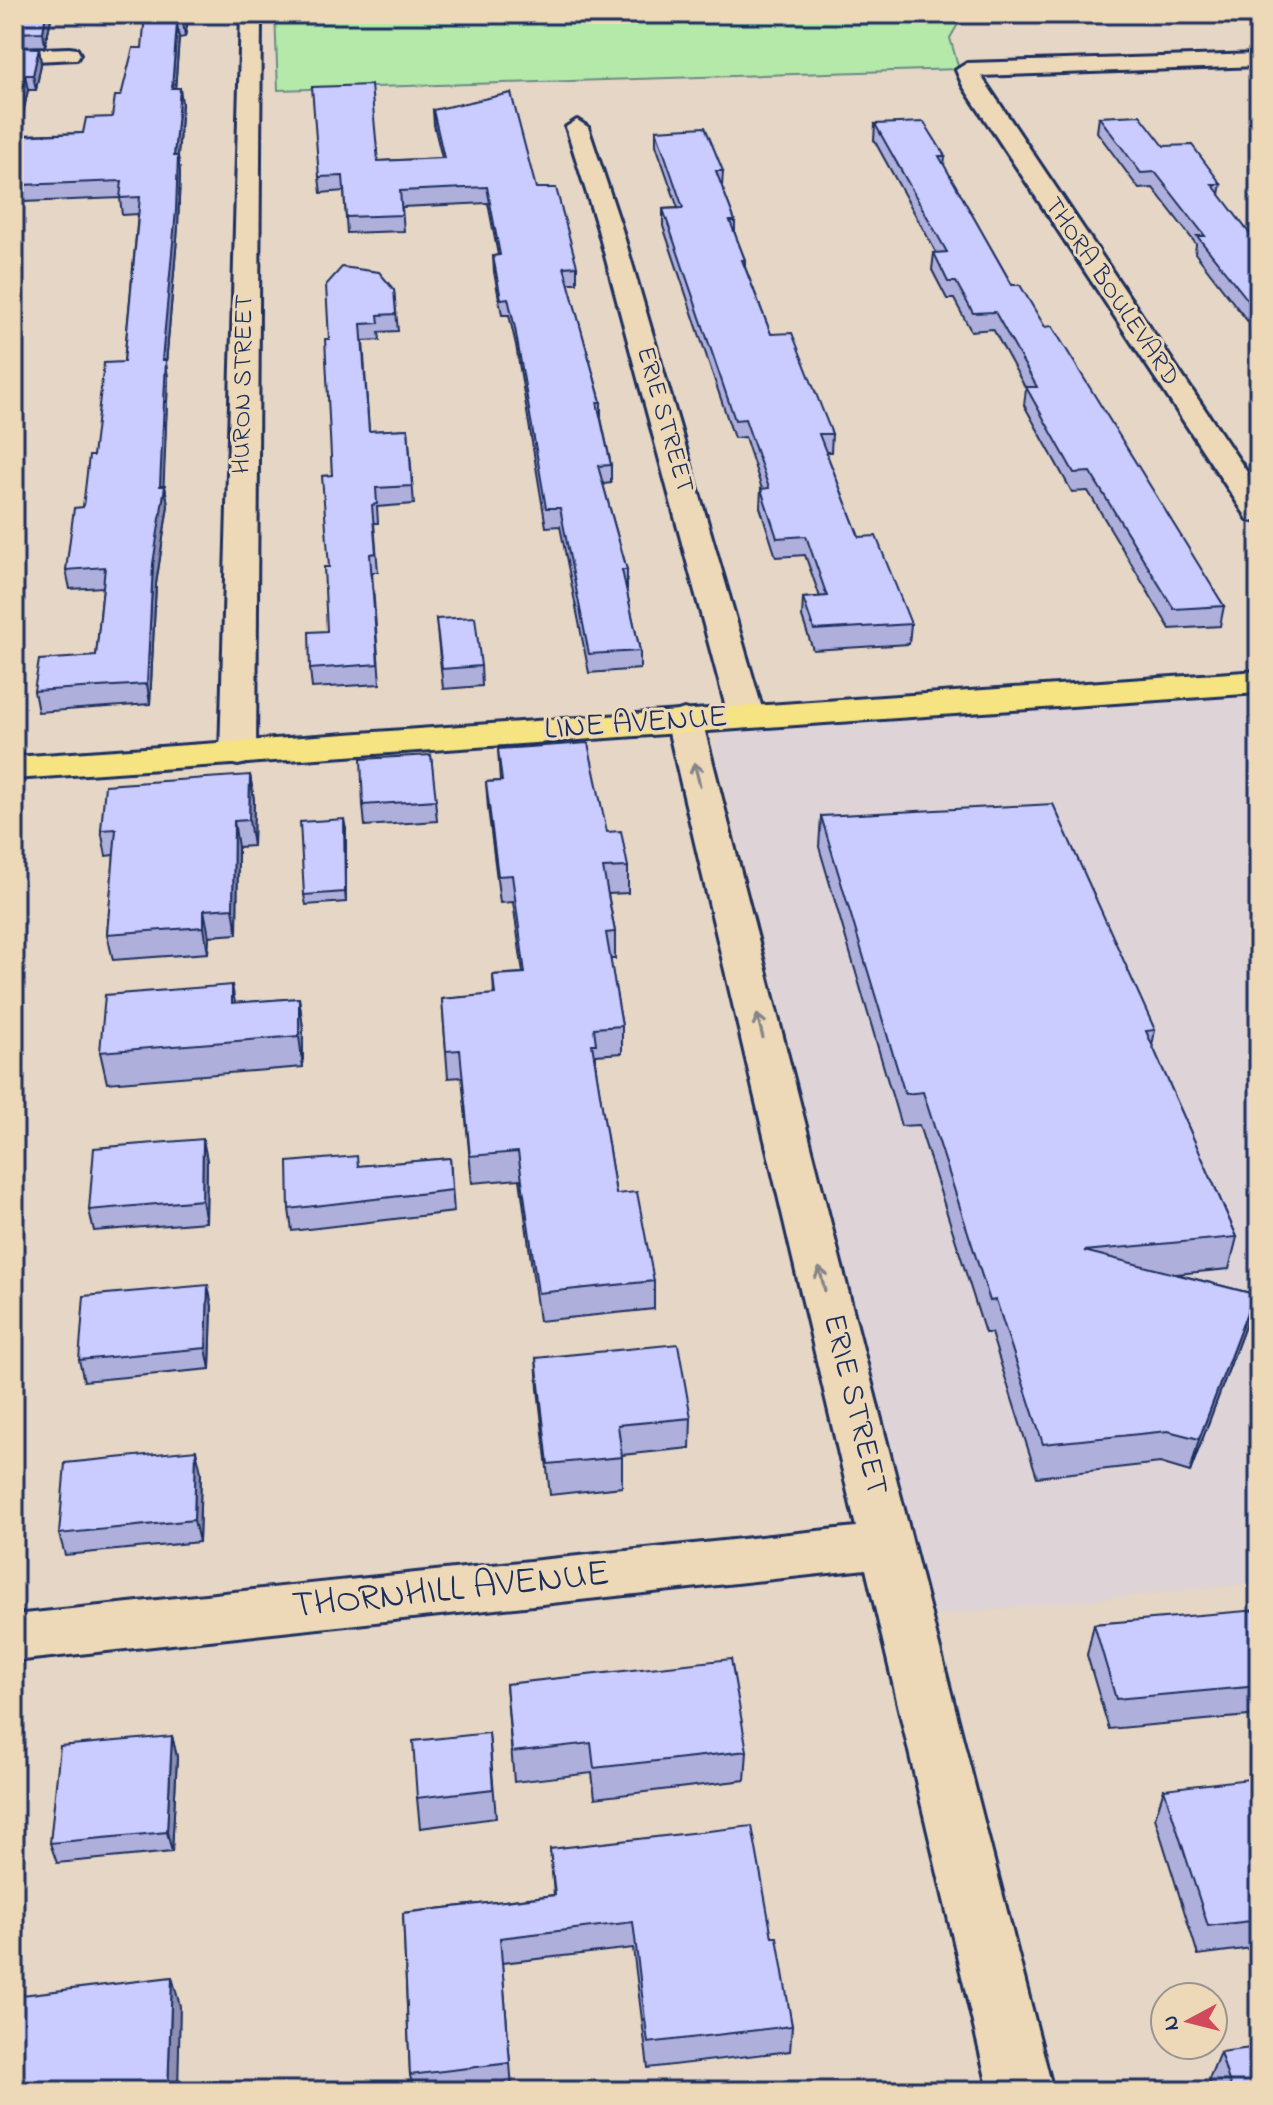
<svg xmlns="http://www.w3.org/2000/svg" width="1273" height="2105" font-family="'Indie Flower',sans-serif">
<rect width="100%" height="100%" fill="#e6d6c5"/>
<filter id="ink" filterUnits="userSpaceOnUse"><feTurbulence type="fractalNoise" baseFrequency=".0125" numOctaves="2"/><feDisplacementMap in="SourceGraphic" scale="16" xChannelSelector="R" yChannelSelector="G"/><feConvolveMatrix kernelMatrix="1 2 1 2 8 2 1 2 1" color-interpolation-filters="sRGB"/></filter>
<g filter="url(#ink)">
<polygon fill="#ded3d6" points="1259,693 1259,1583 932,1616 713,741 729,730"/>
<polygon fill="#b4e9aa" stroke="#688c84" stroke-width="2" points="275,14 991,14 958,24 950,38 959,69 278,90"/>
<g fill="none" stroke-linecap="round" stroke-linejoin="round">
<g stroke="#1b2f5e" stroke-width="6">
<g id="minor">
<polygon points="241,14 261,14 256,754 251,762 238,765 225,762 220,754"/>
<polygon points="69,48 77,49 80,54 77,59 14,62 14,50"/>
<polygon points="1259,54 1259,66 981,76 1259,490 1259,522 1248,520 1244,513 963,86 956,70 967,63"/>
<polygon points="577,120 588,127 621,226 764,715 758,722 746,726 734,722 728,715 597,226 566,127"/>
<polygon points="684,709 696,713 702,720 1053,2091 989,2091 866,1569 14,1661 14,1615 856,1527 666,720 672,713"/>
</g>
</g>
<g stroke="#1b2f5e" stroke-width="6">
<polygon id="major" points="1259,671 1259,693 14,779 14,757"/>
</g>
<use href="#minor" fill="#edd9b7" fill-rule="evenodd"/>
<use href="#major" fill="#f6e381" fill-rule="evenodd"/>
</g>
<g fill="#aeafda" stroke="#1b2f5e" stroke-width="2">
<polygon points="52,14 45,46 15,47 14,33"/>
<polygon points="189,14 185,37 179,38 175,88 182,103 178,156 180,172 178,227 166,364 168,378 163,486 165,486 168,505 156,584 150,704 38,712 34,691 96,656 103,587 70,589 66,570 83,507 93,456 124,362 138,214 122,215 120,198 23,202 14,248 14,47 39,48 41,64 36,90 28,90 18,135 83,133 112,117 142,48"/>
<polygon points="433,110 536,188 577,266 577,283 568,283 601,402 601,418 611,465 611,483 603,484 627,570 627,589 626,589 640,651 640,669 589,673 560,526 546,527 516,345 509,315 502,315 494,272 493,256 498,255 488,203 402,207 404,231 347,233 344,191 321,193 319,177 378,161 442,158 434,125"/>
<polygon points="1099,117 1164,146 1221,184 1219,194 1259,246 1259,336 1195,253 1196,244 1153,188 1139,189 1097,132"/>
<polygon points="875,124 945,156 944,166 1012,285 1045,327 1224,606 1220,626 1170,629 1088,491 1072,492 1024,405 1026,389 993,329 971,331 954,299 947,299 932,270 934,253 936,252 874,140"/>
<polygon points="656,130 723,171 722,187 735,221 735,234 745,260 745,267 771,334 832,434 831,452 826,452 859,537 911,624 909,644 813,650 802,617 803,598 820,597 805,555 776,557 760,507 761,489 762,489 745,437 734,438 663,226 663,209 678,208 656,145"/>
<polygon points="394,290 398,331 379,332 380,340 363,341 369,431 408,429 414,504 377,507 378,523 374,523 378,572 372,572 380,684 312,688 310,669 327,631 332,475 329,339"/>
<polygon points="436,619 481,666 482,686 443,689"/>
<polygon points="498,749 607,832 628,867 628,893 608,894 615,932 615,959 610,959 622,1026 622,1053 596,1055 596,1071 616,1194 654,1281 654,1309 539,1321 520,1179 472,1183 462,1077 448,1078 442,999 494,995 493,975 523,973 513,902 500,903 488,808 486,782 500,781"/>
<polygon points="431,755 437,821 365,826 363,805"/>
<polygon points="250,775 254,800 253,846 238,847 237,934 209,936 208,953 113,960 107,934 114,855 106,856 101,830"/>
<polygon points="821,816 1155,1030 1152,1046 1237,1237 1229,1269 1176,1274 1254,1294 1245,1326 1190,1472 1160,1463 1037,1477 991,1333 985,1333 919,1125 901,1126 819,847"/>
<polygon points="346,830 346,902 306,905 304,895"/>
<polygon points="232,985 235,1003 299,998 303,1028 303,1067 107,1083 100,1052"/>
<polygon points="450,1158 454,1212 292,1231 289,1209 359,1166"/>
<polygon points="207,1160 206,1222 94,1231 89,1210"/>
<polygon points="212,1306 210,1369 84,1381 79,1360"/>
<polygon points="536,1358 691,1418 690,1448 622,1455 622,1487 550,1495 538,1389"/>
<polygon points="201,1472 199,1542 65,1555 59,1534"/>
<polygon points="1259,1613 1259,1715 1109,1729 1087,1655 1094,1624"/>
<polygon points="506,1684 747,1751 745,1780 595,1798 592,1773 514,1782"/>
<polygon points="489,1733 496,1818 420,1828 417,1798"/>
<polygon points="172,1736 177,1757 172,1852 57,1863 50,1843"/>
<polygon points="1164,1789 1259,1808 1259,1947 1198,1955 1155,1818"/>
<polygon points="550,1849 772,1937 792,2026 790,2051 648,2068 633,1948 502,1963 512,2088 485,2091 413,2091 410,2075 403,1913 554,1895"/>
<polygon points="1220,2052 1259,2091 1213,2091 1209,2079"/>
</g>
<g fill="#8d8eb2" stroke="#1b2f5e" stroke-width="2">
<polygon points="46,14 52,14 45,46 43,32"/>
<polygon points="185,14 189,14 185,37 183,22"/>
<polygon points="177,23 179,38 174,104 172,88"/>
<polygon points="39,48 41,64 36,90 33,75"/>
<polygon points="25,75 28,90 15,152 14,126"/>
<polygon points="180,88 182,103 178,156 180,172 178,227 166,364 168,378 163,500 165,486 168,505 156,584 150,704 147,684 153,564 160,486 162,360 174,156"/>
<polygon points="20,185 23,202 14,248 14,215"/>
<polygon points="250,775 254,800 253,846 249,820"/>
<polygon points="344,819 346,830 346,902 345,892"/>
<polygon points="234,821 238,847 237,934 233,908"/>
<polygon points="204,910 209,936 208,953 204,927"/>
<polygon points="299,998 303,1028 303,1067 299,1036"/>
<polygon points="203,1139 207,1160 206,1222 202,1200"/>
<polygon points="208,1285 212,1306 210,1369 206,1348"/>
<polygon points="1254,1294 1245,1326 1190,1472 1199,1439"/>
<polygon points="196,1450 201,1472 199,1542 194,1520"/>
<polygon points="172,1736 177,1757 172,1852 167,1832"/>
<polygon points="172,1977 180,2006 178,2091 168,2091"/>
</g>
<g fill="#cacbfe" stroke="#1b2f5e" stroke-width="2">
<polygon points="17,14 46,14 43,32 14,33 14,26"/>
<polygon points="145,14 185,14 183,22 177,23 172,88 180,88 174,156 178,156 176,210 162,360 166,360 160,486 165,486 153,564 147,684 34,691 39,660 96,656 105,567 66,570 74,508 83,507 89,456 93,456 104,363 124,362 140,197 120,198 122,181 20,185 14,215 14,136 83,133 86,118 112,117 115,96 121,96 133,48 142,48"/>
<polygon points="14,47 39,48 33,75 25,75 14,126"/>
<polygon points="371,85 378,161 444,158 433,110 511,93 536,188 556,188 577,266 564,267 601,402 597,402 611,465 598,466 627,570 622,570 640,651 589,654 560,508 546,508 515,328 508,298 501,299 493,256 500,255 487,187 400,191 402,215 346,217 343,176 319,177 312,87"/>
<polygon points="1140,115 1164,146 1192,145 1221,184 1212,184 1259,246 1259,314 1197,236 1205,236 1155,172 1141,173 1099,117"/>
<polygon points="924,122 945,156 939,156 1012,285 1020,285 1045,327 1052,326 1224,606 1174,609 1090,472 1074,473 1026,387 1037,387 995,312 973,313 956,282 948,282 934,253 947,252 875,124"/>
<polygon points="705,127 723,171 716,171 735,221 730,221 745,260 742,260 771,334 792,333 832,434 819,434 859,537 876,536 911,624 814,630 803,598 827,596 806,536 777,538 761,489 769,488 745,419 735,420 663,209 683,208 656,130"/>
<polygon points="342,267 379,272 394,290 396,314 378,315 379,323 361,324 369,431 408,429 412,486 376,488 377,504 372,505 376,553 370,554 378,664 310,669 309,632 327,631 324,567 329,567 322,476 332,475 325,339 329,339 326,285"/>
<polygon points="475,617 481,666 442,669 436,619"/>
<polygon points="588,743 607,832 621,831 628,867 603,868 615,932 606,933 622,1026 594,1028 596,1044 592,1044 616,1194 637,1192 654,1281 538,1293 518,1152 470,1156 460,1050 446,1051 442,999 495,994 493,975 525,973 512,875 498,876 486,782 502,781 498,749"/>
<polygon points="431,755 436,800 363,805 361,759"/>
<polygon points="250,775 249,820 234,821 233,908 204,910 204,927 107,934 116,829 101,830 105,785"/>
<polygon points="1053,804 1155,1030 1146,1031 1237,1237 1084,1251 1254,1294 1199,1439 1168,1431 1043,1444 996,1300 990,1301 923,1092 905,1094 821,816"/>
<polygon points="344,819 345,892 304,895 300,822"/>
<polygon points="232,985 232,1003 299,998 299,1036 100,1052 105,995"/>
<polygon points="203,1139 202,1200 89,1210 94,1148"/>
<polygon points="357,1156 358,1166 450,1158 452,1190 289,1209 288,1162"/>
<polygon points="208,1285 206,1348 79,1360 84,1296"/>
<polygon points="678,1344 691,1418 618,1425 622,1457 548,1464 536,1358"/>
<polygon points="196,1450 194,1520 59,1534 65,1463"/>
<polygon points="1258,1610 1259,1686 1116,1699 1094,1624"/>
<polygon points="731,1659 747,1751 594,1768 591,1743 512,1752 506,1684"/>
<polygon points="489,1733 493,1789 417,1798 413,1741"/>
<polygon points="172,1736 167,1832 50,1843 60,1746"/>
<polygon points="1249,1779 1259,1808 1259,1920 1208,1926 1164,1789"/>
<polygon points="752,1826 772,1937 777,1937 792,2026 648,2043 633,1922 500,1938 510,2063 410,2075 403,1913 555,1895 550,1849"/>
<polygon points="172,1977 168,2091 14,2091 14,1996"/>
<polygon points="1259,2047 1259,2091 1232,2091 1220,2052"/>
</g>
<defs><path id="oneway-shaft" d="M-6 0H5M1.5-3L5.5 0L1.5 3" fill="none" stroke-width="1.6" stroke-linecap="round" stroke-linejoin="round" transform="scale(2)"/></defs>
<g stroke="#84848a">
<use href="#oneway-shaft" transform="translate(697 774) rotate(-104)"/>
<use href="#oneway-shaft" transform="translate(760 1026) rotate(-104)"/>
<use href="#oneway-shaft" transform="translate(822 1279) rotate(-104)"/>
</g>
</g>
<g text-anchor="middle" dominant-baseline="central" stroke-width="6" stroke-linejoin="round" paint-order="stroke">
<g font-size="26" fill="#1b2f5e" stroke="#edd9b7">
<text transform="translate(1111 292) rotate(56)">THORA BOULEVARD</text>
<text transform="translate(244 384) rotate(-89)">HURON STREET</text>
<text transform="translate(664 420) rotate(74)">ERIE STREET</text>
</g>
<g font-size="32" fill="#1b2f5e" stroke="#edd9b7">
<text transform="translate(636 724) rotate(-4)">LINE AVENUE</text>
<text transform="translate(854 1405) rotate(76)">ERIE STREET</text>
</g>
<g font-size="38" fill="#1b2f5e" stroke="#edd9b7">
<text transform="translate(451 1591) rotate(-6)">THORNHILL AVENUE</text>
</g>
</g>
<rect width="1273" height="2105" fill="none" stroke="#edd9b7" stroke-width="48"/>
<rect x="24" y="24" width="1225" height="2057" fill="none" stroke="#1b2f5e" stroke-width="3" filter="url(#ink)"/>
<g transform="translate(1189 2021) rotate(263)"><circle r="38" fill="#edd9b7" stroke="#999593" stroke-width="2"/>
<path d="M0-6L14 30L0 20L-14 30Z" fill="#d1495b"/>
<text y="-12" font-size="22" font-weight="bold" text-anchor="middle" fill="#1b2f5e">N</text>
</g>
</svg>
